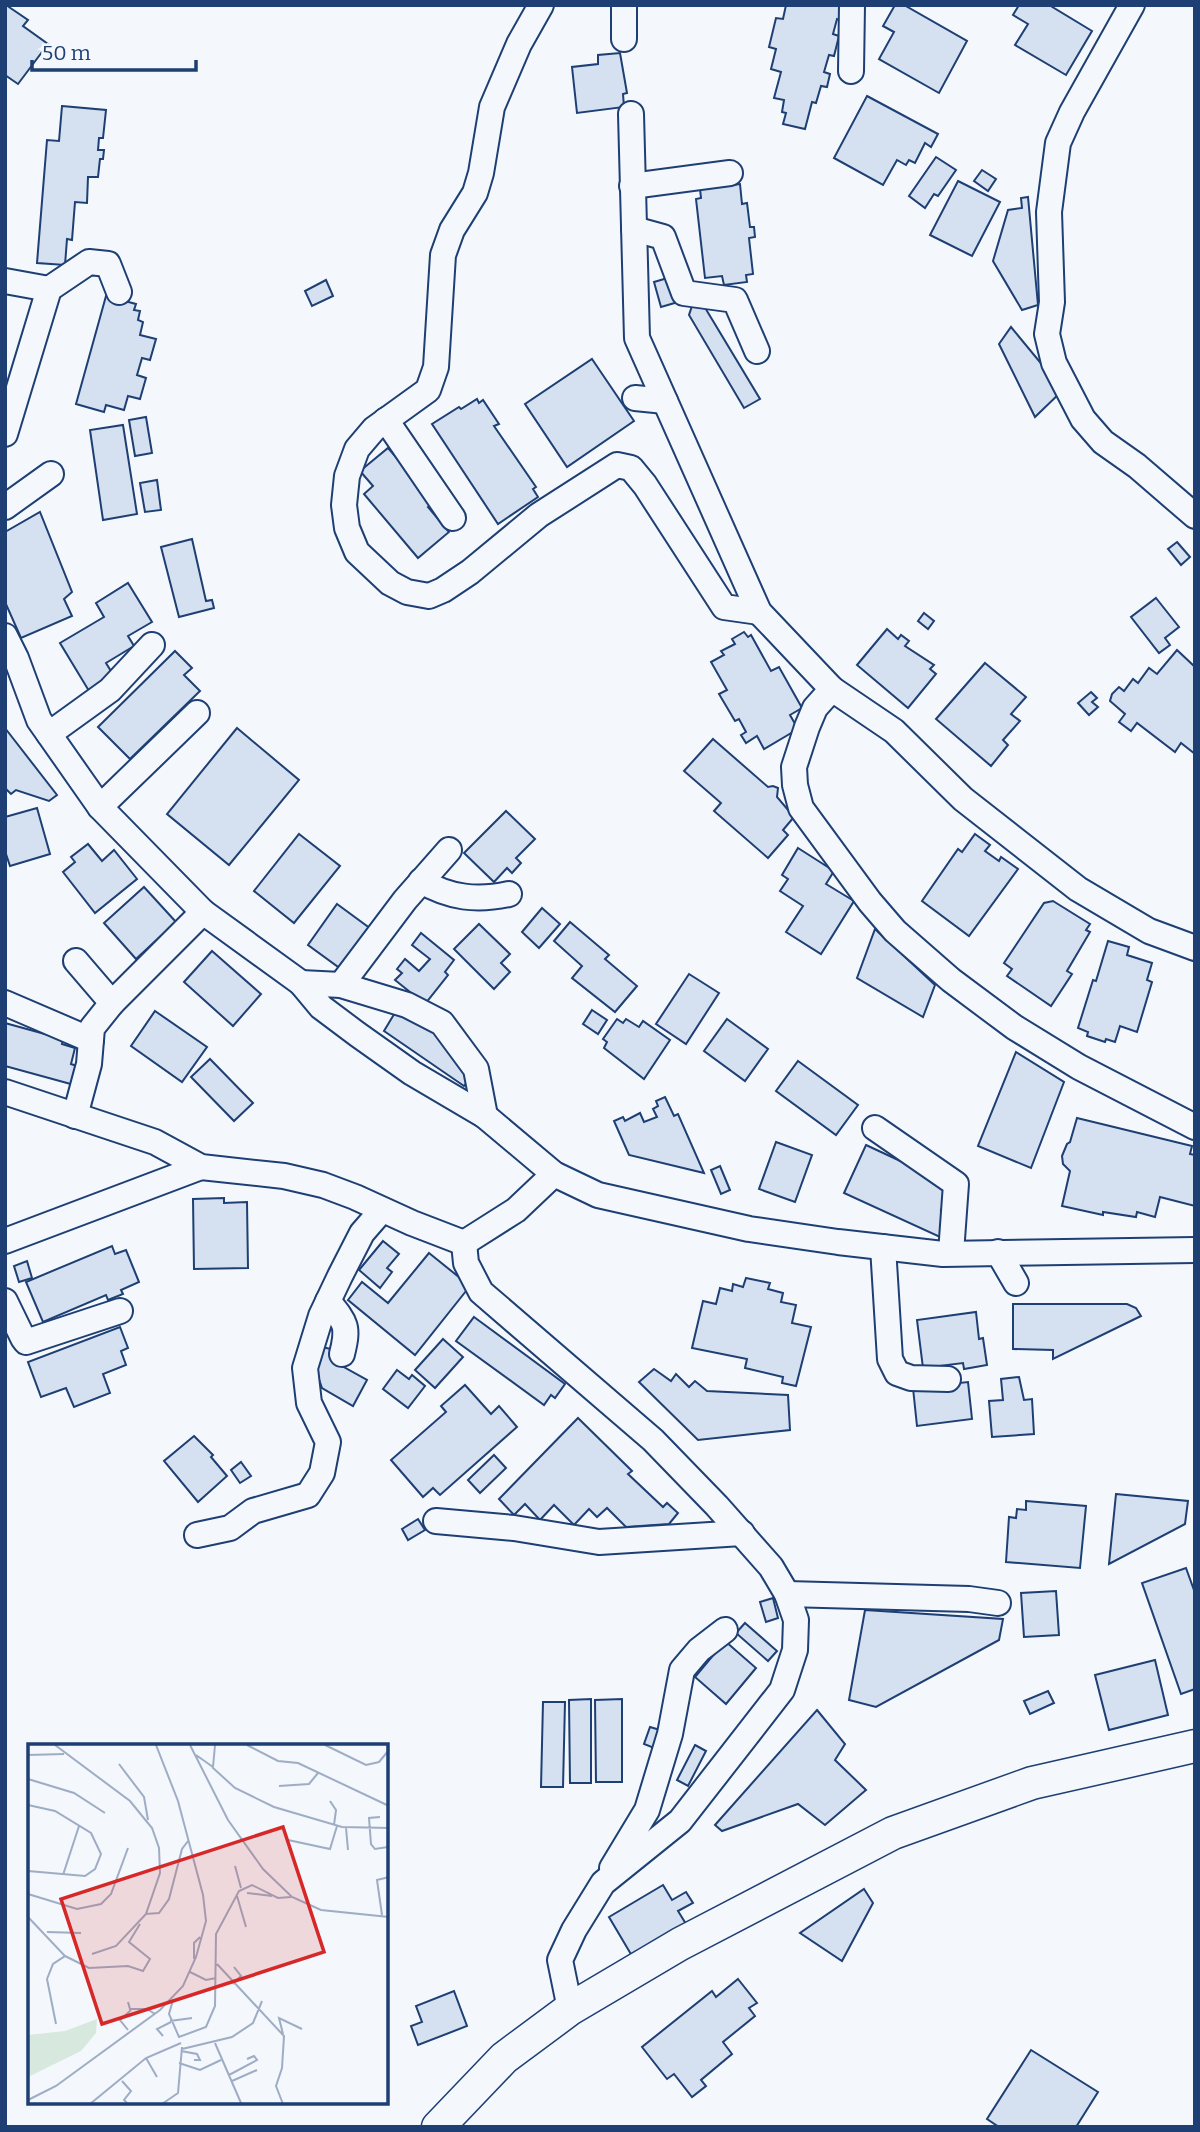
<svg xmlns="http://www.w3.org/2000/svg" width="1200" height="2132" font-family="Bitter,serif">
<rect width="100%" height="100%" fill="#f4f7fb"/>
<g fill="#d5e0f0" stroke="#1d3f73" stroke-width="2">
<polygon points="6,5 28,20 23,26 48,44 18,84 5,75"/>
<polygon points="786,5 845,5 842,21 837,19 833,34 839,36 834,56 829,55 824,72 830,74 827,87 821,86 816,103 812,102 805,129 783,124 786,113 782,112 784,100 774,98 781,72 771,69 776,49 769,47 776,18 783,19"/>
<polygon points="895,5 904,5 967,41 939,93 879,59 894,32 883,26"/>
<polygon points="1019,5 1049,5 1092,31 1066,75 1015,45 1028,24 1013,15"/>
<polygon points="620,53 627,93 623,94 624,107 577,113 572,67 598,64 598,55"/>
<polygon points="867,96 938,134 931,147 925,143 915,163 909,160 906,165 897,160 883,185 834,158"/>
<polygon points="62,106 106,110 103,138 99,138 98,150 104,150 103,159 100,159 98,177 88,177 87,203 75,202 72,240 67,239 65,265 37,263 47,140 59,141"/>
<polygon points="936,157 956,170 938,196 934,194 925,208 909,196"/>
<polygon points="982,170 996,179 988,191 974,181"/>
<polygon points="958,181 1000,202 972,256 930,235"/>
<polygon points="740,184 742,204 747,203 750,227 754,227 755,237 749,238 753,274 746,275 747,282 724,285 722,276 705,278 696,199 701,198 700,189"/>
<polygon points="1028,197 1038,305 1022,310 993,261 1008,210 1022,208 1021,198"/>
<polygon points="671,277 678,302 661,307 654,282"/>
<polygon points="326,280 333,296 312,306 305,291"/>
<polygon points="106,296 136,304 134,310 140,311 138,320 143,322 140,335 156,339 150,360 142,358 137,375 146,378 140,399 128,396 124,410 106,405 104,412 76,404"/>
<polygon points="692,306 704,306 760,399 744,408 689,315"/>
<polygon points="1011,327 1063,390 1035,417 999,344"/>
<polygon points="592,359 634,421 567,467 525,404"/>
<polygon points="477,399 479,403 483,400 499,424 494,426 536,487 533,489 538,497 498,524 432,424 459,407 461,409"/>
<polygon points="146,417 152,453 135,456 129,420"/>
<polygon points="123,425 137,514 103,520 90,430"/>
<polygon points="388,448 435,501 428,507 449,532 418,558 364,494 373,486 360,471"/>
<polygon points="157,480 161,510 145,512 140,483"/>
<polygon points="40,512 72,592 64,599 72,616 21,638 5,602 5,532"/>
<polygon points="192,539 206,601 212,600 214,608 179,617 161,547"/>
<polygon points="1177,542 1190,557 1181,565 1168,549"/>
<polygon points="128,583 152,622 128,636 134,646 106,663 114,676 89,691 60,643 104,617 96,603"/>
<polygon points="1156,598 1179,627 1165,638 1170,645 1159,653 1131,617"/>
<polygon points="924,613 934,621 928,629 918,621"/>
<polygon points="887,629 898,639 901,635 909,641 905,646 934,665 930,669 936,674 908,708 857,665"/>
<polygon points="744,632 748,637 751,635 771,671 779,667 802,708 790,715 798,729 764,749 757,736 746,743 741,735 746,732 739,719 735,721 719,694 727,690 711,662 724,655 721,651 735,644 732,639"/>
<polygon points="1177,650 1195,667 1195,754 1181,743 1175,752 1137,723 1131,731 1119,722 1125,714 1110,701 1112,694 1119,687 1124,691 1133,679 1138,683 1149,668 1157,674"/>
<polygon points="175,651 192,668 184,675 200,691 130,759 98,727"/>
<polygon points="985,663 1026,697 1011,714 1020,721 1003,740 1008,745 991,766 936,719"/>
<polygon points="1091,692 1097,698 1092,702 1098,707 1089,715 1078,703"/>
<polygon points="5,728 57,795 49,801 16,790 11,794 5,788"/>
<polygon points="237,728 299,780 229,865 167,814"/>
<polygon points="713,739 768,787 773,786 778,788 777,797 794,817 783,830 788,835 768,858 714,811 721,803 684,771"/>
<polygon points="37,808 50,854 10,866 5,851 5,817"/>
<polygon points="506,811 535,839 516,858 521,863 512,873 507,868 494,882 464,853"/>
<polygon points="299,834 340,866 294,923 254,891"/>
<polygon points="975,834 990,845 985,851 999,861 1001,857 1018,869 969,936 922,901 958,849 962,852"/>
<polygon points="88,844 102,861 114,850 137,879 95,913 63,872 75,862 71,857"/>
<polygon points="798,848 834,871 826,884 854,901 821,954 786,932 803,906 780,891 788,879 782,875"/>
<polygon points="144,887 176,922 136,959 104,923"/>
<polygon points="1053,901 1090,924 1086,930 1090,932 1067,971 1072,974 1051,1006 1007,976 1012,969 1004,963 1044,903"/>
<polygon points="337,904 371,929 341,969 308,945"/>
<polygon points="542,908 560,924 539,948 522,932"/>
<polygon points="570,922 609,955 605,959 637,986 615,1012 572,978 582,966 554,941"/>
<polygon points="479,924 510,954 501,963 510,972 494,989 454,949"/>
<polygon points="875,929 935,985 923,1017 857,978"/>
<polygon points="421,933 454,960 445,972 448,975 425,1004 395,980 402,973 397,969 405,959 419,971 430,959 412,945"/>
<polygon points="1108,941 1129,947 1127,955 1152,963 1147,980 1152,982 1137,1032 1120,1026 1115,1042 1106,1039 1105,1042 1087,1036 1088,1032 1078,1028 1093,980 1096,981"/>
<polygon points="212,951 261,994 233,1026 184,982"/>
<polygon points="689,974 719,993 686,1044 656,1024"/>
<polygon points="592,1010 607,1020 598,1034 583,1024"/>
<polygon points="155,1011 207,1047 182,1082 131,1046"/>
<polygon points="396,1011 447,1038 474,1073 464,1086 384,1031"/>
<polygon points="617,1019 623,1023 626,1019 639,1027 643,1021 670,1040 644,1079 604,1048 607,1042 603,1039"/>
<polygon points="727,1019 768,1049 745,1081 704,1051"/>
<polygon points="5,1023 63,1039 62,1044 75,1048 71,1064 83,1068 78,1086 5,1066"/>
<polygon points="1016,1052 1064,1082 1031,1168 978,1146"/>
<polygon points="210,1059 253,1103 234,1121 191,1077"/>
<polygon points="798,1061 858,1105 836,1135 776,1091"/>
<polygon points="665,1097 674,1116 678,1114 704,1173 629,1155 614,1121 623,1117 625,1121 640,1113 644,1122 657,1117 653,1109 658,1106 656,1101"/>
<polygon points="1077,1118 1192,1146 1190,1154 1195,1155 1195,1206 1160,1197 1155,1217 1137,1212 1136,1217 1103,1212 1103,1215 1062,1206 1070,1171 1063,1164 1062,1156 1067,1144 1070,1142"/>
<polygon points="776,1142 812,1155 795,1202 759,1189"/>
<polygon points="866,1145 952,1185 941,1210 950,1214 940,1237 844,1193"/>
<polygon points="720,1166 730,1190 721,1194 711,1170"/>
<polygon points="224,1198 224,1203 247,1202 248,1268 194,1269 193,1199"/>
<polygon points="383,1241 399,1254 387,1268 392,1272 380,1288 359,1270"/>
<polygon points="112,1246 115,1254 126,1250 139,1282 121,1290 123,1294 108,1300 106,1295 43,1322 26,1282"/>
<polygon points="429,1253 470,1286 415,1355 348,1300 362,1282 388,1303"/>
<polygon points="27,1261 32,1278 19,1282 14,1266"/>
<polygon points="746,1278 770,1283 768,1289 783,1293 781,1302 796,1305 792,1323 811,1327 796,1386 782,1383 783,1377 745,1368 747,1359 692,1348 703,1301 716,1304 720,1288 732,1291 733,1284 743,1287"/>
<polygon points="1013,1304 1127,1304 1136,1308 1141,1316 1053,1359 1053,1350 1013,1349"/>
<polygon points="976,1312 979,1339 983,1338 987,1365 964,1369 963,1363 923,1368 917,1320"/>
<polygon points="474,1317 565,1384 555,1398 551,1395 544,1405 456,1341"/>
<polygon points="120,1327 128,1348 121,1351 126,1365 103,1374 110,1393 74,1407 66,1388 41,1397 28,1362"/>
<polygon points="443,1339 463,1357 435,1388 415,1370"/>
<polygon points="318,1346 335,1350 333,1361 367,1380 353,1406 322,1388 314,1365"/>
<polygon points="654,1369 671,1381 676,1374 689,1387 695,1381 707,1391 788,1395 790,1430 698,1440 639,1382"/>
<polygon points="397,1370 409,1379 412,1375 425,1386 408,1408 383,1389"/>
<polygon points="1019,1377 1024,1400 1032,1399 1034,1434 992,1437 989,1401 1003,1400 1001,1379"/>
<polygon points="968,1382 972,1419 917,1426 913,1388"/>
<polygon points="465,1385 491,1414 499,1406 517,1427 440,1495 433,1488 423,1497 391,1460 446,1412 441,1406"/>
<polygon points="578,1418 632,1471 628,1474 663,1507 667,1503 678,1513 669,1524 626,1527 607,1508 597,1517 589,1509 574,1525 554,1505 540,1520 525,1504 514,1515 499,1499"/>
<polygon points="194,1436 213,1455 211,1457 227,1476 198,1502 164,1461"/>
<polygon points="494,1455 506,1468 480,1493 468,1480"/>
<polygon points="241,1462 251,1476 240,1483 231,1470"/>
<polygon points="1116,1494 1188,1501 1185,1524 1109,1564"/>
<polygon points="1026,1501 1086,1506 1080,1568 1006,1562 1009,1517 1016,1518 1017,1509 1026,1510"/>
<polygon points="418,1519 425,1530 408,1540 402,1529"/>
<polygon points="1186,1568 1195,1593 1195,1689 1181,1694 1142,1583"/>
<polygon points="1056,1591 1059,1635 1024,1637 1021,1593"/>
<polygon points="773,1598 778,1618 766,1622 760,1602"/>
<polygon points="865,1610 1003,1619 999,1640 876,1707 849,1700"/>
<polygon points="745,1623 777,1651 768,1661 736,1633"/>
<polygon points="725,1641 756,1668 726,1704 695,1677"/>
<polygon points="1155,1660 1168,1715 1109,1730 1095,1675"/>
<polygon points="1048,1691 1054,1703 1030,1714 1024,1701"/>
<polygon points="591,1699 591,1783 570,1783 569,1700"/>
<polygon points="622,1699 622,1782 596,1782 595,1700"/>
<polygon points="543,1702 565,1702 563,1787 541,1787"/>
<polygon points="817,1710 845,1744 835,1760 866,1790 825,1825 798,1804 722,1831 715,1825"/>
<polygon points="650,1727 660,1730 654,1748 644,1744"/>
<polygon points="695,1745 706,1751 688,1786 677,1780"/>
<polygon points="663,1885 672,1900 686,1892 693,1903 678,1911 686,1924 632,1956 609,1917"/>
<polygon points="864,1889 873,1903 842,1961 800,1933"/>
<polygon points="738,1979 757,2003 749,2008 755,2016 723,2042 732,2054 701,2080 706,2086 692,2097 674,2074 667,2079 642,2047 712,1991 716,1997"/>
<polygon points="454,1991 467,2026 418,2045 411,2026 422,2022 416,2006"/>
<polygon points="1031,2050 1098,2092 1076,2127 999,2127 987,2119"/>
</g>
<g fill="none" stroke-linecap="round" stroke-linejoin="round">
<g stroke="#1d3f73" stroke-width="28">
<g id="minor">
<polyline points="541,5 519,44 492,107 481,173 475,193 452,230 443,255 436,367 428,390 374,429 357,449 347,476 344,505 347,528 357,552 390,583 407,592 429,596 443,590 470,572 539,515 617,465 631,468 645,485 724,607 759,612"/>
<polyline points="624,5 624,39"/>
<polyline points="1132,5 1072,112 1058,143 1049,212 1052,302 1047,334 1054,363 1083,419 1103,442 1137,466 1195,516"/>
<polyline points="851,71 852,5"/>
<polyline points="631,114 637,338 759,612 832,689"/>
<polyline points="632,186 730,173"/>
<polyline points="634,229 663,237 684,293 735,300 757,351"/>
<polyline points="5,281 49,289"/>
<polyline points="635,398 665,401"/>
<polyline points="386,420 453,518"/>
<polyline points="5,434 49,289 89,262 108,264 119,292"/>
<polyline points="5,507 51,474"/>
<polyline points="5,636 16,658 39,720 100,807 203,912 301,983 321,1007 357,1034 412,1073 485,1116 554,1174 598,1195 749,1229 838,1242 943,1254 1195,1250"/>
<polyline points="49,734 110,690 152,645"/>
<polyline points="100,807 197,713"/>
<path d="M421,881C450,898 477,901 509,894"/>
<polyline points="1195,948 1149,931 1078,889 963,799 894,731 832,689 815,708 807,727 794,767 795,785 801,808 870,902 895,931 951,980 1014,1027 1079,1067 1195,1127"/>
<polyline points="76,961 112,1003"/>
<polyline points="301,983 341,985 407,1005 442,1023 476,1069 485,1116"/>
<polyline points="341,985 405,900 449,850"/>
<polyline points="5,1003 91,1040"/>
<polyline points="5,1092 155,1142 201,1167 284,1176 323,1185 355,1197 412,1223 464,1243"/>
<polyline points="75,1116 89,1064 92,1028 112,1003 203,912"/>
<polyline points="875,1128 956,1184 951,1253"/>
<polyline points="5,1241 201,1167"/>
<polyline points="464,1243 466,1263 481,1292 653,1440 717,1506 771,1567 787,1594 796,1620 795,1650 782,1690 680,1821 603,1883 574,1930 560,1960 570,2009"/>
<polyline points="464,1243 516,1210 554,1174"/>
<polyline points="883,1247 890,1359 897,1373 911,1378 948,1379"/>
<polyline points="998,1252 1016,1283"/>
<polyline points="5,1301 23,1338 26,1342 120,1311"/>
<path d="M328,1301C346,1323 349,1326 342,1354"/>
<polyline points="436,1521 514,1528 599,1542 742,1533"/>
<polyline points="197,1535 230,1528 253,1511 308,1495 322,1473 328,1442 309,1403 305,1368 321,1316 340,1276 362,1233 382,1210"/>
<polyline points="787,1594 969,1599 998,1603"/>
<polyline points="612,1868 647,1810 670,1734 682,1670 699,1650 725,1630"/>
</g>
</g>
<g stroke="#1d3f73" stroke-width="35">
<polyline id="major" points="438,2127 504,2058 570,2009 680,1944 893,1833 1032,1783 1195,1746"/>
</g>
<use href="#minor" stroke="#f4f7fb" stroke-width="24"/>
<use href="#major" stroke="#f4f7fb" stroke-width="32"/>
</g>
<g transform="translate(28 1744)">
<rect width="360" height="360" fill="#f4f7fb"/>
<path d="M69,275L68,289L53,307L0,333V291L37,287Z" fill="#d7e8df"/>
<path fill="none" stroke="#9eadc5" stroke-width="2" d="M27,1L102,57L124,84L131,104L132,129L118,170L131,169L141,155L154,105L160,97M162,1L200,76L235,125L264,153L293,166L361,173M219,1L250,17L270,19L361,62M297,1L338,21L351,18L361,6M0,11L36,10M168,11L185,23L187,1M91,20L116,53L120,76M184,23L207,44L246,63L314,83L361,84M0,35L46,49L77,69M251,42L281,40L290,29M302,57L308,66L306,81M0,61L27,67L63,89L73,110L67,125L57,132L0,127M352,73L341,74L343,100L347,105L360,103M318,84L320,106M260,96L302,105L309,82M207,122L213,144M35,131L51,82M219,149L244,152M0,150L49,165L73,160L83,150L100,104M209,152L218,183M354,171L349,136L361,133M0,173L37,212L25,220L19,235L28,280M19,188L53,189M64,210L88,202L118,170M37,212L61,224L100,222L115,227L122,215L101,198L112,180M166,215V199L172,193M189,220L256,292L254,324L248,342L255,360M162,228L178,236L188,234M205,240L213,232L206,223M145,256L141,270L151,293L178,283L187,262L188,190L211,147L224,141L250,154L263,153M100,258L102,265H119L127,270M142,277L164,274M100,286L92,276L103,266M255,290L251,274L274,285M135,292L129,285L143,278M187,299L213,359M154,305L204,293L225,279L234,257M153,307L169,310L172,316H166M118,314L129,333M151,319L172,326L193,316M201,331L229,316L226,312L219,315M94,337L103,347L96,356L99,359M204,337L229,326M0,356L28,342L132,266L155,242L168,213L178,177L175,151L150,57L128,1M62,360L118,314L153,299M134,360L150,349L154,303"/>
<path fill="#d62828" fill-opacity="0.15" stroke="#d62828" stroke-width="3.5" d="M255,83L296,208L74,280L33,155Z"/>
<rect width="360" height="360" fill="none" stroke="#1d3f73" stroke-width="3.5"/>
</g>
<rect width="1200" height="2132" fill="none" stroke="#1d3f73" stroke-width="14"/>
<path d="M32 60v10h164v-10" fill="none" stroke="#1d3f73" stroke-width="3.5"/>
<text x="42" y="60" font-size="21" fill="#1d3f73" stroke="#f4f7fb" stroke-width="5" paint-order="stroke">50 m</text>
</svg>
